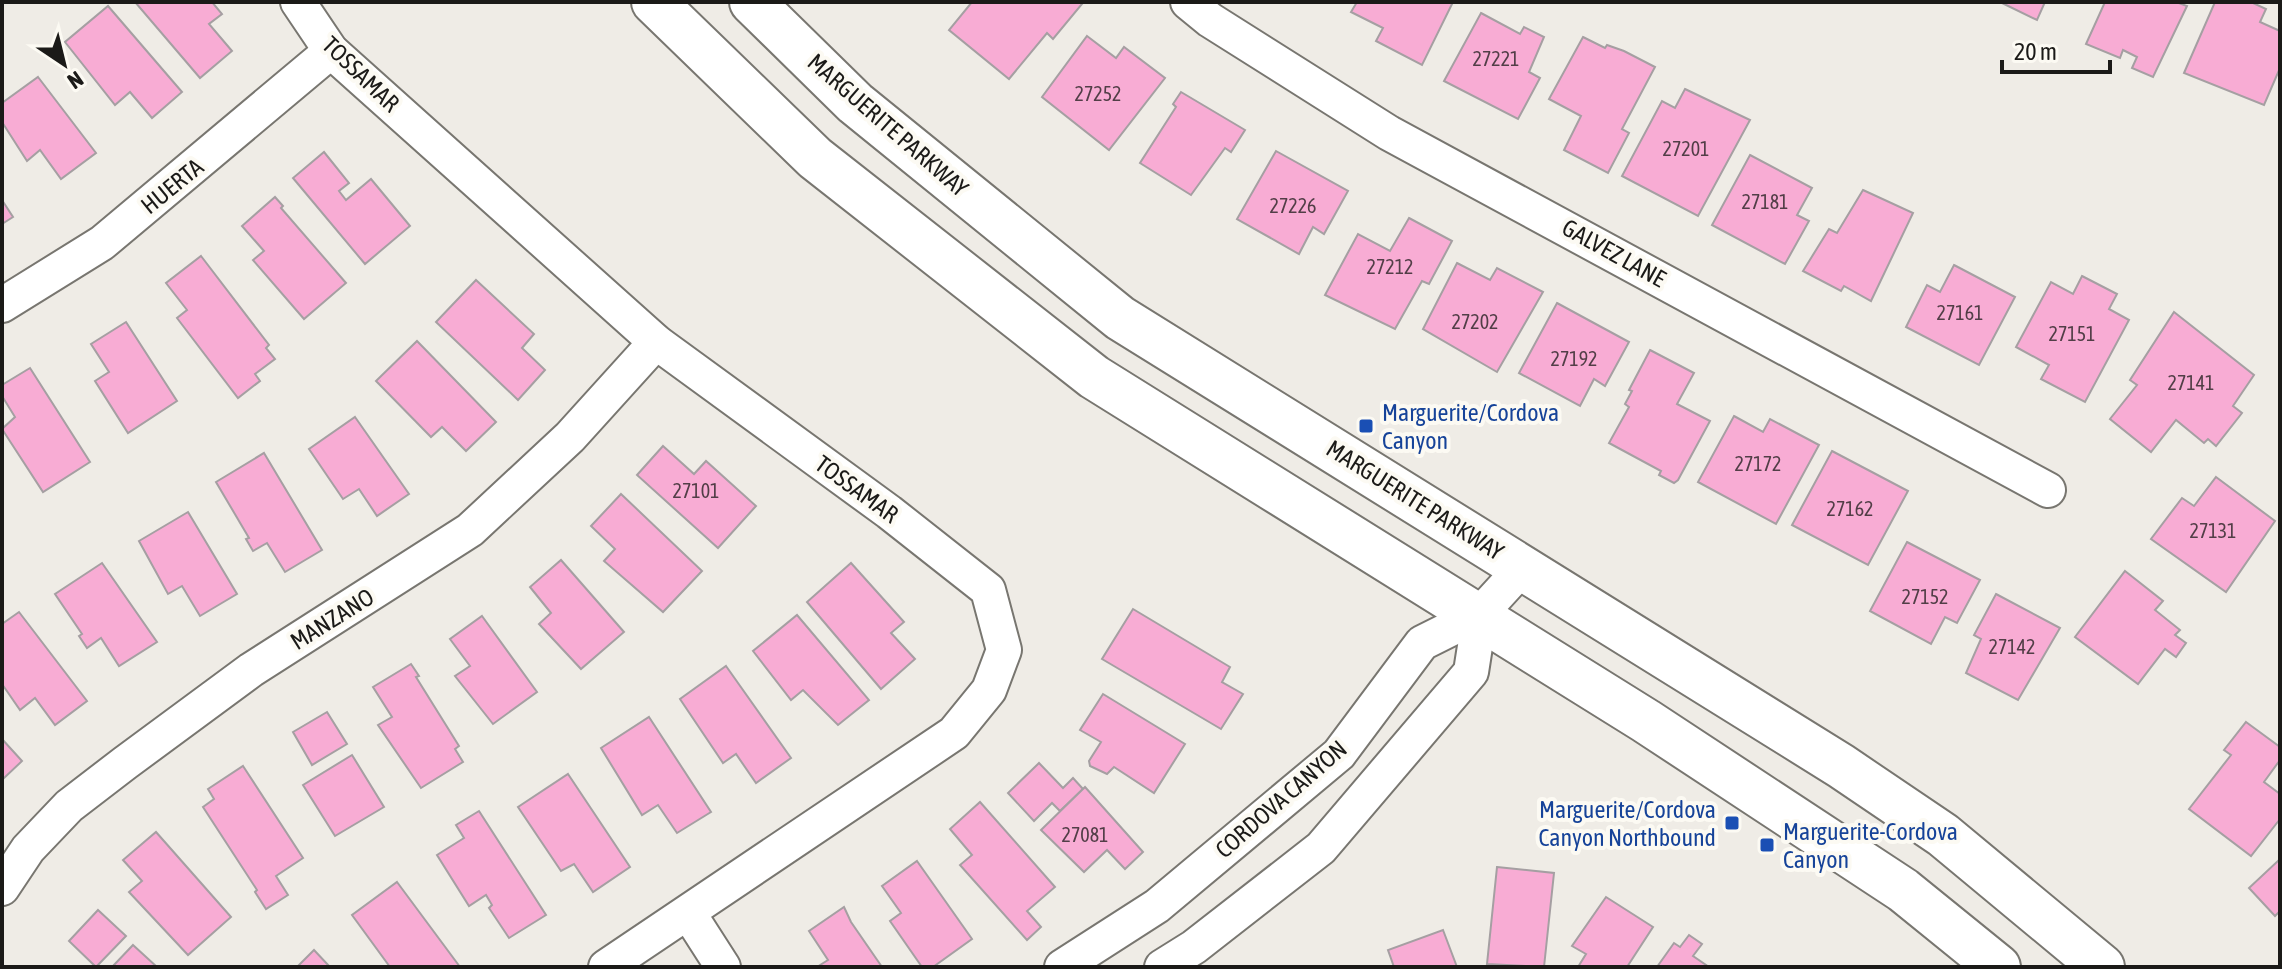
<svg xmlns="http://www.w3.org/2000/svg" width="2282" height="969" font-family="'Asap Condensed',sans-serif">
<rect width="100%" height="100%" fill="#efece6"/>
<g fill="#f8acd4" stroke="#a59fa2" stroke-width="2">
<polygon points="135,2 212,2 222,14 209,24 232,51 200,78"/>
<polygon points="972,2 1079,2 1082,4 1053,39 1047,33 1009,79 949,30"/>
<polygon points="1357,2 1453,2 1422,65 1376,41 1383,28 1351,12"/>
<polygon points="2000,2 2045,2 2037,20"/>
<polygon points="2105,2 2176,2 2187,6 2153,77 2132,68 2137,57 2123,50 2120,58 2086,44"/>
<polygon points="2215,2 2251,2 2266,9 2260,22 2280,31 2280,68 2264,105 2184,73"/>
<polygon points="108,6 182,92 152,118 130,92 115,105 65,42"/>
<polygon points="1481,13 1520,34 1524,27 1544,37 1529,72 1540,78 1518,119 1444,81"/>
<polygon points="1087,36 1116,58 1124,47 1165,78 1109,150 1042,97"/>
<polygon points="1583,37 1605,48 1607,45 1624,51 1655,67 1622,129 1629,133 1608,173 1564,150 1581,116 1549,99"/>
<polygon points="38,77 96,153 61,179 40,150 27,161 2,122 2,103"/>
<polygon points="1685,89 1750,120 1698,216 1622,176 1662,101 1675,108"/>
<polygon points="1181,92 1245,130 1231,152 1225,148 1191,195 1140,163 1176,107 1173,104"/>
<polygon points="1276,151 1348,191 1324,234 1313,227 1299,254 1237,219"/>
<polygon points="324,152 349,183 339,191 346,200 371,179 410,226 365,264 293,178"/>
<polygon points="1750,155 1812,188 1797,215 1809,221 1785,264 1712,225"/>
<polygon points="1863,190 1913,213 1871,301 1844,286 1841,291 1803,271 1829,229 1837,233"/>
<polygon points="275,197 283,206 281,208 346,283 304,319 253,260 264,251 242,226"/>
<polygon points="2,200 13,217 2,224"/>
<polygon points="1409,218 1452,241 1429,284 1422,281 1395,329 1325,295 1358,234 1390,251"/>
<polygon points="201,256 269,345 266,348 275,359 255,374 260,381 238,398 177,318 187,310 166,283"/>
<polygon points="1457,263 1490,280 1497,268 1543,292 1497,372 1423,329"/>
<polygon points="1954,265 2015,297 1979,365 1906,327 1927,285 1940,292"/>
<polygon points="2082,276 2117,294 2109,309 2129,320 2085,402 2041,379 2049,365 2016,347 2051,282 2073,294"/>
<polygon points="476,280 534,334 522,348 545,370 518,400 436,322"/>
<polygon points="1557,303 1629,342 1605,386 1594,379 1580,406 1519,373"/>
<polygon points="2174,312 2254,375 2233,406 2242,413 2216,446 2208,439 2204,443 2176,420 2151,452 2110,419 2137,385 2130,380"/>
<polygon points="126,322 177,401 128,433 95,381 109,372 91,344"/>
<polygon points="417,341 496,422 466,451 442,427 431,437 376,381"/>
<polygon points="1650,350 1694,373 1677,404 1710,421 1678,480 1674,483 1659,475 1661,471 1609,443 1629,407 1625,404 1632,391 1629,390"/>
<polygon points="30,368 90,462 43,492 2,429 15,417 2,396 2,385"/>
<polygon points="1734,416 1763,432 1770,419 1819,445 1776,524 1698,482"/>
<polygon points="355,417 409,494 377,516 359,489 343,499 309,449"/>
<polygon points="663,446 694,474 706,461 756,506 718,548 637,475"/>
<polygon points="1832,451 1908,491 1868,565 1792,525"/>
<polygon points="264,453 322,550 285,572 267,543 253,551 246,539 249,538 216,482"/>
<polygon points="2216,477 2275,521 2226,592 2151,539 2182,498 2194,506"/>
<polygon points="621,494 702,571 663,612 604,561 615,549 591,526"/>
<polygon points="188,512 237,594 200,616 182,586 168,594 139,541"/>
<polygon points="1907,542 1980,580 1957,623 1945,617 1931,644 1870,611"/>
<polygon points="561,560 624,632 581,669 539,624 551,613 530,587"/>
<polygon points="102,563 157,642 119,666 101,638 87,648 79,636 82,634 55,594"/>
<polygon points="851,563 904,622 891,633 915,659 881,689 807,602"/>
<polygon points="2125,571 2163,601 2155,610 2180,630 2175,635 2186,643 2176,657 2165,649 2138,684 2075,637"/>
<polygon points="1996,594 2060,628 2018,700 1966,673 1981,639 1974,635"/>
<polygon points="1133,609 1230,667 1222,682 1243,694 1221,729 1102,659"/>
<polygon points="19,612 87,701 55,725 35,698 20,710 2,684 2,624"/>
<polygon points="797,615 869,700 838,725 803,690 791,700 753,651"/>
<polygon points="482,616 537,692 493,724 455,676 470,666 450,639"/>
<polygon points="411,664 419,676 416,677 459,746 455,749 463,762 421,788 378,725 392,717 373,687"/>
<polygon points="726,666 791,758 756,783 736,754 723,763 680,699"/>
<polygon points="1103,694 1185,744 1154,793 1114,767 1107,774 1090,766 1089,761 1101,742 1080,730"/>
<polygon points="327,712 347,744 312,765 293,732"/>
<polygon points="649,717 711,812 677,833 658,805 642,815 601,748"/>
<polygon points="2246,722 2280,747 2280,760 2264,782 2280,794 2280,819 2251,856 2189,809 2231,755 2224,750"/>
<polygon points="2,739 22,761 2,780"/>
<polygon points="352,755 384,807 335,836 303,785"/>
<polygon points="1039,763 1063,788 1073,778 1083,789 1060,811 1052,803 1034,821 1008,793"/>
<polygon points="243,766 303,858 276,876 288,895 266,909 255,892 257,890 203,807 214,799 208,789"/>
<polygon points="568,774 630,867 593,892 574,864 561,871 518,807"/>
<polygon points="1085,787 1143,852 1125,869 1107,850 1084,872 1041,830"/>
<polygon points="980,802 1055,887 1027,911 1041,927 1027,940 960,865 972,855 950,829"/>
<polygon points="479,811 546,915 509,938 489,908 492,905 486,895 469,906 437,855 464,838 456,825"/>
<polygon points="156,832 231,917 188,955 129,892 142,881 123,860"/>
<polygon points="2280,859 2280,911 2275,916 2249,888"/>
<polygon points="917,861 972,939 933,967 922,967 890,921 901,913 882,886"/>
<polygon points="1497,867 1554,873 1544,967 1487,964"/>
<polygon points="397,882 460,967 390,967 352,915"/>
<polygon points="1606,897 1653,927 1627,967 1578,967 1586,954 1572,946"/>
<polygon points="844,907 851,922 882,967 817,967 828,960 809,931"/>
<polygon points="98,910 126,936 96,967 69,941"/>
<polygon points="1443,930 1457,967 1394,967 1388,950"/>
<polygon points="1689,935 1702,944 1693,956 1709,967 1657,967 1674,943 1680,947"/>
<polygon points="133,945 157,967 112,967"/>
<polygon points="314,950 330,967 297,967"/>
</g>
<g fill="none" stroke-linecap="round" stroke-linejoin="round">
<g stroke="#787670" stroke-width="38">
<g id="street">
<polyline points="298,2 331,51 656,342 889,512 988,590 1004,650 989,690 954,733 606,967"/>
<polyline points="1188,2 1210,20 1389,133 2048,490"/>
<polyline points="2,305 102,243 331,51"/>
<polyline points="2,888 28,849 69,806 125,763 251,670 470,530 570,437 656,342"/>
<polyline points="689,914 723,967"/>
<polyline points="1062,967 1157,906 1339,754 1422,643 1480,614 1523,567"/>
<polyline points="1162,967 1194,947 1321,848 1471,672 1480,614"/>
</g>
</g>
<g stroke="#787670" stroke-width="48">
<g id="primary">
<polyline points="654,2 815,158 1094,377 1646,721 1903,890 1998,967"/>
<polyline points="752,2 855,103 1120,318 1841,766 1943,835 2102,967"/>
</g>
</g>
<use href="#street" stroke="#fff" stroke-width="34"/>
<use href="#primary" stroke="#fff" stroke-width="44"/>
</g>
<g fill="#1a4fb4" stroke="#fcfaf3" stroke-width="3">
<rect x="1358" y="418" width="16" height="16" rx="4"/>
<rect x="1724" y="815" width="16" height="16" rx="4"/>
<rect x="1759" y="837" width="16" height="16" rx="4"/>
</g>
<g text-anchor="middle" dominant-baseline="central" stroke-width="8" stroke-linejoin="round" paint-order="stroke">
<g font-size="20" fill="#523e47">
<text x="1496" y="58">27221</text>
<text x="1098" y="93">27252</text>
<text x="1686" y="148">27201</text>
<text x="1765" y="201">27181</text>
<text x="1293" y="205">27226</text>
<text x="1390" y="266">27212</text>
<text x="1960" y="312">27161</text>
<text x="1475" y="321">27202</text>
<text x="2072" y="333">27151</text>
<text x="1574" y="358">27192</text>
<text x="2191" y="382">27141</text>
<text x="1758" y="463">27172</text>
<text x="696" y="490">27101</text>
<text x="1850" y="508">27162</text>
<text x="2213" y="530">27131</text>
<text x="1925" y="596">27152</text>
<text x="2012" y="646">27142</text>
<text x="1085" y="834">27081</text>
</g>
<g font-size="24" fill="#1b1a18" stroke="#fcfaf3">
<text transform="translate(361 74) rotate(44)">TOSSAMAR</text>
<text transform="translate(888 125) rotate(41)">MARGUERITE PARKWAY</text>
<text transform="translate(172 186) rotate(-39)">HUERTA</text>
<text transform="translate(1614 253) rotate(29)">GALVEZ LANE</text>
<text transform="translate(857 489) rotate(36)">TOSSAMAR</text>
<text transform="translate(1415 500) rotate(32)">MARGUERITE PARKWAY</text>
<text transform="translate(332 619) rotate(-32)">MANZANO</text>
<text transform="translate(1281 799) rotate(-41)">CORDOVA CANYON</text>
</g>
<g font-size="24" fill="#164399" stroke="#fcfaf3" text-anchor="start">
<text x="1382" y="412">Marguerite/Cordova<tspan x="1382" dy="28">Canyon</tspan></text>
<text x="1716" y="809" text-anchor="end">Marguerite/Cordova<tspan x="1716" dy="28">Canyon Northbound</tspan></text>
<text x="1783" y="831">Marguerite-Cordova<tspan x="1783" dy="28">Canyon</tspan></text>
</g>
</g>
<rect width="2282" height="969" fill="none" stroke="#1b1a18" stroke-width="8"/>
<g transform="translate(64 64) rotate(145)" stroke="#fcfaf3" stroke-width="6" paint-order="stroke">
<path d="M0-6L14 30L0 20L-14 30Z" fill="#1b1a18"/>
<text y="-12" font-size="22" font-weight="bold" text-anchor="middle" fill="#1b1a18">N</text>
</g>
<path d="M2002 60v12h108v-12" fill="none" stroke="#1b1a18" stroke-width="4"/>
<text x="2014" y="60" font-size="24" fill="#1b1a18" stroke="#fcfaf3" stroke-width="6" paint-order="stroke">20 m</text>
</svg>
